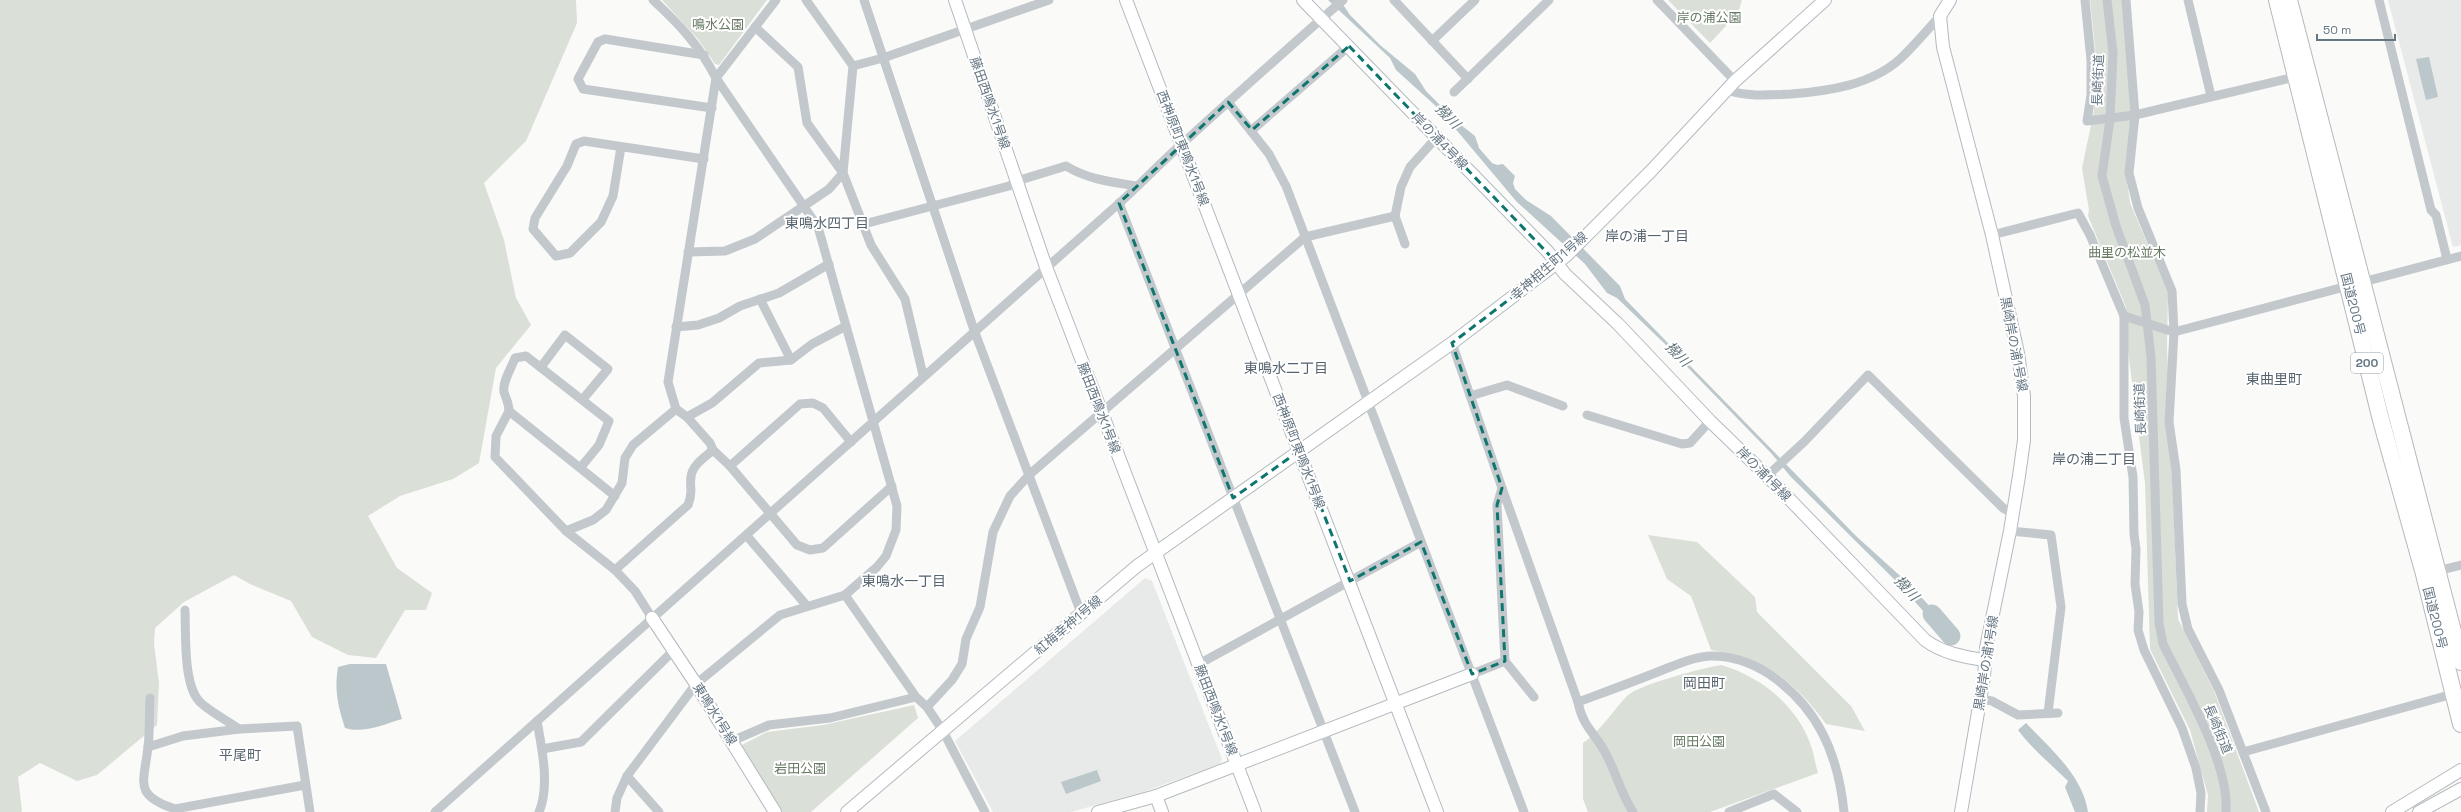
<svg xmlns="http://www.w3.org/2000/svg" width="2461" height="812" font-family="'Space Grotesk','Noto Sans JP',sans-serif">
<rect width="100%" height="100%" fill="#fafaf8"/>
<g fill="#e8e9e9">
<polygon points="2388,0 2461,0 2461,245 2453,247"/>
<polygon points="1145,578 1152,581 1222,759 1220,764 1143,792 1071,812 993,812 955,741"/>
</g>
<g fill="#dadfd7">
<polygon points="0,0 576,0 577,23 526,141 484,183 504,240 516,298 531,325 496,368 479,463 453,479 400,496 368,516 397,568 432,593 426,610 405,610 376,658 348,655 312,637 291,601 250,584 234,575 184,602 155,628 154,644 159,683 157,725 97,775 77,781 40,763 18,777 22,811 21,812 0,812"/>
<polygon points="662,0 767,0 719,65 715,64 698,39"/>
<polygon points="1668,0 1742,0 1738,13 1710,43"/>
<polygon points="2090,0 2122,0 2132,107 2126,173 2130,203 2168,292 2167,347 2178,619 2214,691 2259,812 2207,812 2208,795 2190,730 2150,649 2145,483 2128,351 2126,307 2088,216 2089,210 2082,168 2094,111 2096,58"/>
<path d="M1648,535L1697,542L1755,597L1757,612L1851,706L1865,731L1826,724C1793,679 1766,660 1711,650L1691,596L1667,579Z"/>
<path d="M1721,665C1760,676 1796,705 1810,743C1814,753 1815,763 1818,773L1710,812H1588L1583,799V743C1601,730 1612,712 1627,696C1640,684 1703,668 1721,665Z"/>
<polygon points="914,705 918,718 811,812 780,812 740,746 767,732 823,725"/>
</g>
<g fill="#bbc7cb">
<polygon points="1328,0 1340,0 1350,15 1380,45 1415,74 1426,91 1441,106 1447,114 1475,136 1479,148 1492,163 1497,165 1503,164 1515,176 1513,183 1515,189 1526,200 1551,216 1620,286 1625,299 1856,536 1908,583 1952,630 1944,635 1903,588 1791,477 1771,453 1665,344 1617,298 1607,293 1585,264 1516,201 1438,108 1396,70 1390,58"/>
<polygon points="2429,57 2438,97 2426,100 2416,59"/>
<path d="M350,664H386L402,719C385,724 363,734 345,728C338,706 334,690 338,667Z"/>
<path d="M2026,723C2050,748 2083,776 2088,812H2075L2065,787L2068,781C2051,764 2032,749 2018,730Z"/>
<polygon points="1097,770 1101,781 1066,794 1061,782"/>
</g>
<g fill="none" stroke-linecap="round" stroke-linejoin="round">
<polyline stroke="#bbc7cb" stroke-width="19" points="1932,614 1951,636"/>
<g stroke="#b3babf" stroke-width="14">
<g id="secondary">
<polyline points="955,0 1046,267 1255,812"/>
<polyline points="1126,0 1437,812"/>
<path d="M1303,0L1548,252L1565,274L1618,324L1710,421L1774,483L1925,640C1942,653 1964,657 1985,660"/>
<polyline points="1950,0 1940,16 1943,47 1992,235 2018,353 2024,396 2024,440 2019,476 2010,531 1986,648 1984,677 1961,812"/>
<polyline points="652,618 696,684 775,812"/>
<polyline points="1156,796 1162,812"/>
<polyline points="847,812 1137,566 1452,343 1566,256 1651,171 1735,81 1825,0"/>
<polyline points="1098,812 1156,796 1472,674"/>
<polyline points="2392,812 2461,770"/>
<polyline points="2419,812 2461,789"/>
</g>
</g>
<g stroke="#b4b9bd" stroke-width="18">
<g id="highway">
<polyline points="2277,0 2381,420 2424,574 2461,724"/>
<polyline points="2289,0 2461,662"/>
</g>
</g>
<g stroke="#c3c8cc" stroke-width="9">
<polyline points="806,0 853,66"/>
<polyline points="864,0 974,330 1081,613"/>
<polyline points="1394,0 1468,79"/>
<polyline points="1657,0 1735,81"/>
<polyline points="2085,0 2091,60 2091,95 2087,121 2135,115 2299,76"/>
<path d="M2107,0L2113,53L2110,119L2102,176L2116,226L2145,305L2151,357L2159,623L2163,644C2184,687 2230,764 2226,812"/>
<polyline points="2126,0 2135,115 2129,173 2138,208 2172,291 2174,332 2169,422 2176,470 2182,604 2188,629 2219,690 2266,812"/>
<polyline points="2188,0 2211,96"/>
<polyline points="2379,0 2431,210 2436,215 2447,259"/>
<polyline points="755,27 798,67 807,123 843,173 871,245 905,299 923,375"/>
<polyline points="1432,41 1475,0"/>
<polyline points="704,55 605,39 598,42 578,79 583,89 712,108"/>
<path d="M1727,90C1747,97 1770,95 1791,94C1829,91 1871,85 1900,59C1914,46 1927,30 1940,16"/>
<polyline points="1454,92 1549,0"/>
<polyline points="1228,102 1269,154 1286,186 1524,812"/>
<polyline points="1252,130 1349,46"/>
<polyline points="621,147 613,196 601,222 570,253 556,256 533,229 535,218 567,166 576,144 584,141 704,159"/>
<polyline points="1119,203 1355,812"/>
<path d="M864,224L1009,186L1017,181L1066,166C1089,180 1112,182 1137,186"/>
<polyline points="1992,235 2078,213 2090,235 2124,316 2174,332 2461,256"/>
<polyline points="1405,244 1395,216 1401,187 1410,167 1437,137"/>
<polyline points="688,252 725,251 755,239 829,189 843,173 853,66 883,58 1049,0"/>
<polyline points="760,299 791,360"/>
<polyline points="2124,316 2124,418 2133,477 2134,534 2136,549 2135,584 2139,612 2138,630 2144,650 2182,728 2196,768 2201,793 2200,812"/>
<polyline points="676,327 698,325 719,318 740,306 779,293 829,264"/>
<polyline points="1452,343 1502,488 1497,505 1505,661 1472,674"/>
<polyline points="541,367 565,335 608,369 583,399"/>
<polyline points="1470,396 1507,385 1563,406"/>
<polyline points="676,409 687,417 710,443 713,450 730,466 797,545 810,550 823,548 892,486"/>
<path d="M509,411C509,403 506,399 504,392C502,382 512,367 515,358L526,356L609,421L599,445L581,467"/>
<polyline points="1587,415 1682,444 1690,443 1710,421"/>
<polyline points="687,417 712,403 759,363 791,360 812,344 846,326"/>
<polyline points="730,466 800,404 813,403 823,408 851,442"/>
<polyline points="1767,476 1804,442 1868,375 2003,508 2012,513"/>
<path d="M1502,488L1578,702C1605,692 1633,682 1660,671C1676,665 1695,656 1712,656C1733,656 1752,663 1769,674C1818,707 1838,754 1844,812"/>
<polyline points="615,496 509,411 496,436 495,457 566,531 615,570 635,591 652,618"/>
<polyline points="566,531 593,520 606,510 622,483 625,458 633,445 676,409 668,382 716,78 776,0"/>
<polyline points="2010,531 2051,535 2061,607 2048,713"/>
<polyline points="747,536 807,606"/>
<path d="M615,570L688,505C694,490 689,489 691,477C692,465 705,457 713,450"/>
<polyline points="2433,572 2461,565"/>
<polyline points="845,595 916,697 927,707 943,731 985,812"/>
<path d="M185,610C186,633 183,683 199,701C207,710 228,721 239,729"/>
<polyline points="1505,661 1534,697"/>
<polyline points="1199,664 1421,542"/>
<path d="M150,698C149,714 150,731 148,747C144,783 133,795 175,809V812"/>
<polyline points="1980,699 1992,701 2018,715 2058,713"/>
<path d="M1578,702C1583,729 1597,734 1607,756C1617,775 1621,794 1633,812"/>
<polyline points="927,707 952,680 962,664 966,639 980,607 993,532 1010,496 1030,474 1305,237 1395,216"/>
<path d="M537,721C542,749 550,786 539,812"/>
<polyline points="732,741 769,725 830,718 916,697"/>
<polyline points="148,747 183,736 239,729 297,726 310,812"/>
<polyline points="542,749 581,742 673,651"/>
<polyline points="2243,752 2453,694"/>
<polyline points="627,776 659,812"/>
<polyline points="175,809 305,785"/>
<path d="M435,812C662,610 888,407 1116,206C1139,186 1160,163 1183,143C1236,95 1289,47 1343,0"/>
<path d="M615,812L617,798L627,776L696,684L780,615L845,595L877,567L886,556L896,530L897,506L818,227L716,78C699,45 680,25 653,0"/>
<polyline points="1729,812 1774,794 1797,812"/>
</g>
<use href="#secondary" stroke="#fff" stroke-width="12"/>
<use href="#highway" stroke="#fff" stroke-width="16"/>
</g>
<path fill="none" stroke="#0f766e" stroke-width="3" stroke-dasharray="8 5" stroke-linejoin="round" d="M1349,46L1557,263L1452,343L1502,488L1497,505L1505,661L1472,674L1421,542L1350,581L1299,451L1233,498L1119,203L1228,102L1252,130Z"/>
<g text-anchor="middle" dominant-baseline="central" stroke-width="4" stroke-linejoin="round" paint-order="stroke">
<rect fill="#fff" stroke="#939fa8" stroke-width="1" x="2351" y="353" width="32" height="20" rx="3"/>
<g font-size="12" font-weight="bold" fill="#657683">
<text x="2367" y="363">200</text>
</g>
<g font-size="13" fill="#687a64" stroke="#fff">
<text x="1709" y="17">岸の浦公園</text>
<text x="718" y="24">鳴水公園</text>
<text x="2127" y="252">曲里の松並木</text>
<text x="1699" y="741">岡田公園</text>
<text x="800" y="768">岩田公園</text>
</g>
<g font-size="13" fill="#657683" stroke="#fff">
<text transform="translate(2098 80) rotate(-88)">長崎街道</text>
<text transform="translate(990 103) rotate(71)">藤田西鳴水1号線</text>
<text transform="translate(1440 141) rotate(46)">岸の浦4号線</text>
<text transform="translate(1183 148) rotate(69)">西神原町東鳴水1号線</text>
<text transform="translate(1549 266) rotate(-41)">幸神相生町1号線</text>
<text transform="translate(2353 304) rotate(76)">国道200号</text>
<text transform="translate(2014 344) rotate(79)">黒崎岸の浦1号線</text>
<text transform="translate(1099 408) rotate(69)">藤田西鳴水1号線</text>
<text transform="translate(2140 409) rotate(-92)">長崎街道</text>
<text transform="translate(1299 451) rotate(69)">西神原町東鳴水1号線</text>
<text transform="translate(1764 474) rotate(45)">岸の浦1号線</text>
<text transform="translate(2435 618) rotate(76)">国道200号</text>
<text transform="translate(1068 625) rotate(-40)">紅梅幸神1号線</text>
<text transform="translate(1986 663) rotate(-81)">黒崎岸の浦1号線</text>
<text transform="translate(1216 710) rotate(69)">藤田西鳴水1号線</text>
<text transform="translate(715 714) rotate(58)">東鳴水1号線</text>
<text transform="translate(2218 729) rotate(67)">長崎街道</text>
</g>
<g font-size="14" font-style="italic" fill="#60757c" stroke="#fff">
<text transform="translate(1448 116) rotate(46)">撥川</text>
<text transform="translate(1678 354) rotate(46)">撥川</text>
<text transform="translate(1907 588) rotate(47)">撥川</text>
</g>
<g font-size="14" fill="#57646e" stroke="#fff">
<text x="827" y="223">東鳴水四丁目</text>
<text x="1647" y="236">岸の浦一丁目</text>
<text x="1286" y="368">東鳴水二丁目</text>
<text x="2274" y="379">東曲里町</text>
<text x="2094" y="459">岸の浦二丁目</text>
<text x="904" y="581">東鳴水一丁目</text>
<text x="1704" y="683">岡田町</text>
<text x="240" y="755">平尾町</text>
</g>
</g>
<path d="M2317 34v6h78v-6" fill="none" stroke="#657683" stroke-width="2"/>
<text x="2323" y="34" font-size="12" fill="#657683" stroke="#ffffff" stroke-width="3" paint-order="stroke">50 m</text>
</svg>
